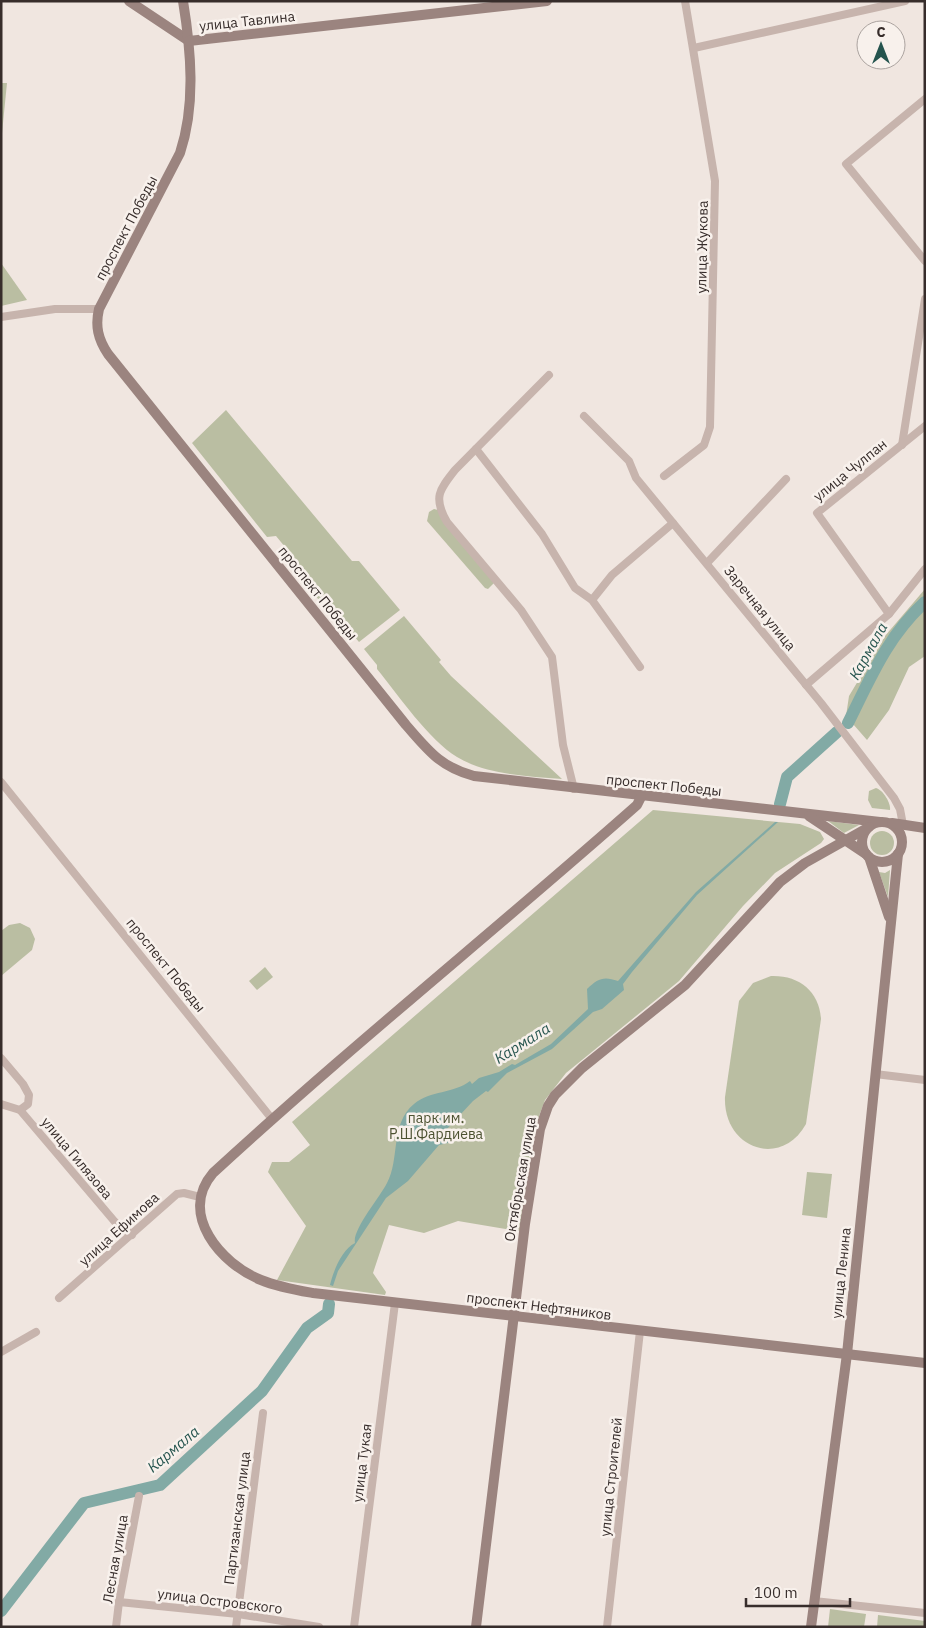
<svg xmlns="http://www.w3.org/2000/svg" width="926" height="1628" font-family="'IBM Plex Sans',sans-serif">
<rect width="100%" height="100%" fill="#f0e6e0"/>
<g fill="#babea2">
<polygon points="1,83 7,83 1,143"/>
<polygon points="1,263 27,300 1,306"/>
<polygon points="226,410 352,561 359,561 400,610 359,642 342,622 337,622 292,567 295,559 276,536 267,537 192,443"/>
<polygon points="434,509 438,510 495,582 488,589 485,588 427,521 429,512"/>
<polygon points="925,589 925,656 909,667 889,710 867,740 846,716 849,696 885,636"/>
<path d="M404,616L441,660L439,662L451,676L562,779C527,776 487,775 457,757C429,740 398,695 377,669V665L364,649Z"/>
<path d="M876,788C883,790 891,803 890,810L872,808L868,800L869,791Z"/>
<polygon points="653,810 800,824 820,832 824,839 821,843 775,873 743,906 679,981 566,1073 545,1100 533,1132 524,1232 458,1221 424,1233 389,1225 373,1273 386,1292 385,1295 277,1280 306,1226 268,1172 272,1162 289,1162 310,1145 292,1122"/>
<polygon points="828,821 859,825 844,833"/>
<circle cx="882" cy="843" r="12"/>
<polygon points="890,870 888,897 879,872 885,873"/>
<polygon points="20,923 30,928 35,939 32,950 1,976 1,931 9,925"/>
<polygon points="265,967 273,977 257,990 249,981"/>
<path d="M771,976C799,975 819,991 821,1019L806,1124C781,1169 723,1149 725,1097L739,1001L753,983Z"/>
<polygon points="807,1172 832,1174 827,1218 802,1215"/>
<polygon points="830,1609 866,1614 864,1627 828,1627"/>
<polygon points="878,1615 925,1621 925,1627 877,1627"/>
</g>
<path fill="#82aaa5" d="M775,822H778L697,895L632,972L623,984L624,990L602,1009L593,1012L552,1049L507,1073L488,1092L486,1091L473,1101L446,1130L448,1143L439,1145L408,1181L386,1198L338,1271L333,1286L330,1285C333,1272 342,1249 355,1243C352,1230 380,1197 387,1183C400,1160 390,1123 414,1104C431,1090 453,1094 470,1081L472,1084L479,1078L499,1072L512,1064L515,1065L551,1044L588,1009L587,989C598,978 604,976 618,981L696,892Z"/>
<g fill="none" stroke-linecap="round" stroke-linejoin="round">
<g stroke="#82aaa5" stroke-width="12">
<path d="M848,723C871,677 887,637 925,602"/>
<polyline points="780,804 787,777 837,732"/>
<polyline points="1,1611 84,1503 160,1485 262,1391 307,1328 328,1313 329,1304"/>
</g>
<g stroke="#c7b4ad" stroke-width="8">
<polyline points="694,48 905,1"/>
<polyline points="925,99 846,164 925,261"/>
<polyline points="1,317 55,309 99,309"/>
<path d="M549,375L455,470C439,490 433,498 447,522L521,610L552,657L563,745L574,789"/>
<polyline points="584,416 629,461 636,478 821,703 894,798 900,809 903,825"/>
<polyline points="902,445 925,299"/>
<polyline points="476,449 542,534 575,588 592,600 640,667"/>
<polyline points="664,476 704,445 710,427 715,181 685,1"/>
<polyline points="707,563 786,479"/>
<polyline points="592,600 612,575 673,523"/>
<polyline points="889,614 817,513 925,426"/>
<polyline points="806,685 889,614 925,569"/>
<polyline points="1,782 272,1119"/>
<polyline points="1,1058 23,1084 29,1095 28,1104 20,1110"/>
<polyline points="875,1074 925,1080"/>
<polyline points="1,1104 20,1110 115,1222 132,1235"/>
<polyline points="59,1298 177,1194 184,1193 200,1197"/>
<polyline points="1,1352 36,1332"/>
<polyline points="814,1601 925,1613"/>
<polyline points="119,1602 238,1614 319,1627"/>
<polyline points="116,1627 119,1602 139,1496"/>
<polyline points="236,1627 263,1413"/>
<polyline points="354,1627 395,1303"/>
<polyline points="607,1627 640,1331"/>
</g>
<g stroke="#9b847f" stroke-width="10">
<polyline points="129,1 189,41"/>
<path d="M183,1C191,50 196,105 180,153L99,309C95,326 98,339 108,354L406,725C428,750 440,767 474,776L880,822"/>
<polyline points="189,41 547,1"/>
<path d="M641,797L637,805C497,929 351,1046 213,1173C178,1214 221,1264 261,1280C278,1287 296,1290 313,1293L925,1363"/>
<polyline points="809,816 866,854"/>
<circle cx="882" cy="842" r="20"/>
<polyline points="892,823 925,828"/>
<polyline points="869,857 889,917"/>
<polyline points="476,1627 525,1224 540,1129 548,1106 555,1095 582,1068 685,985 780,882 805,863 869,827"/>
<polyline points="811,1627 847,1354 898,854"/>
</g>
</g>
<g text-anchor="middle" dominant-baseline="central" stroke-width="5" stroke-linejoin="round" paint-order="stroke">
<g font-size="14" fill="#372d2b" stroke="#f8f1ec">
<text transform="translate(247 21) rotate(-6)">улица Тавлина</text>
<text transform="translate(126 228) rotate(-62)">проспект Победы</text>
<text transform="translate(702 247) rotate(-89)">улица Жукова</text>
<text transform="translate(850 470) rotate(-39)">улица Чулпан</text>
<text transform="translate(318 593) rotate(51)">проспект Победы</text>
<text transform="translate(760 608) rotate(51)">Заречная улица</text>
<text transform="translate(664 785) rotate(6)">проспект Победы</text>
<text transform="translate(166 965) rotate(51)">проспект Победы</text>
<text transform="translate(77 1158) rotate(50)">улица Гилязова</text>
<text transform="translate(520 1179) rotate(-80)">Октябрьская улица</text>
<text transform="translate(119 1229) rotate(-42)">улица Ефимова</text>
<text transform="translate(841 1273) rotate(-84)">улица Ленина</text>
<text transform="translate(539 1306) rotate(7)">проспект Нефтяников</text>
<text transform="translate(362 1463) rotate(-83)">улица Тукая</text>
<text transform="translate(611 1477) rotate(-84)">улица Строителей</text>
<text transform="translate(237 1518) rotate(-83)">Партизанская улица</text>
<text transform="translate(115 1559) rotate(-80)">Лесная улица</text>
<text transform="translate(220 1601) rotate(7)">улица Островского</text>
</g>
<g font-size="14" fill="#4c5231" stroke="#f8f1ec">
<text x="436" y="1118">парк им.<tspan x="436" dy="16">Р.Ш.Фардиева</tspan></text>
</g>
<g font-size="15" font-style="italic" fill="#25544e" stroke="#f8f1ec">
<text transform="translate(868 651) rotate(-61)">Кармала</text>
<text transform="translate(522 1043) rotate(-32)">Кармала</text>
<text transform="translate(173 1449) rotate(-40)">Кармала</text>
</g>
</g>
<rect width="926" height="1628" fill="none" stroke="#372d2b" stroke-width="5"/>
<g transform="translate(881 45)"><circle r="24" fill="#f8f1ec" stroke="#aba39f"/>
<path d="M0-4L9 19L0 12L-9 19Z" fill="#25544e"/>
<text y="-8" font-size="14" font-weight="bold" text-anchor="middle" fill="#372d2b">С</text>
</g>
<path d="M746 1598v8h104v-8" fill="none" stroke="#372d2b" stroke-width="2.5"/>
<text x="754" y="1598" font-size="15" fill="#372d2b" stroke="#f8f1ec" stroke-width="4" paint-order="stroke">100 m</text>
</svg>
